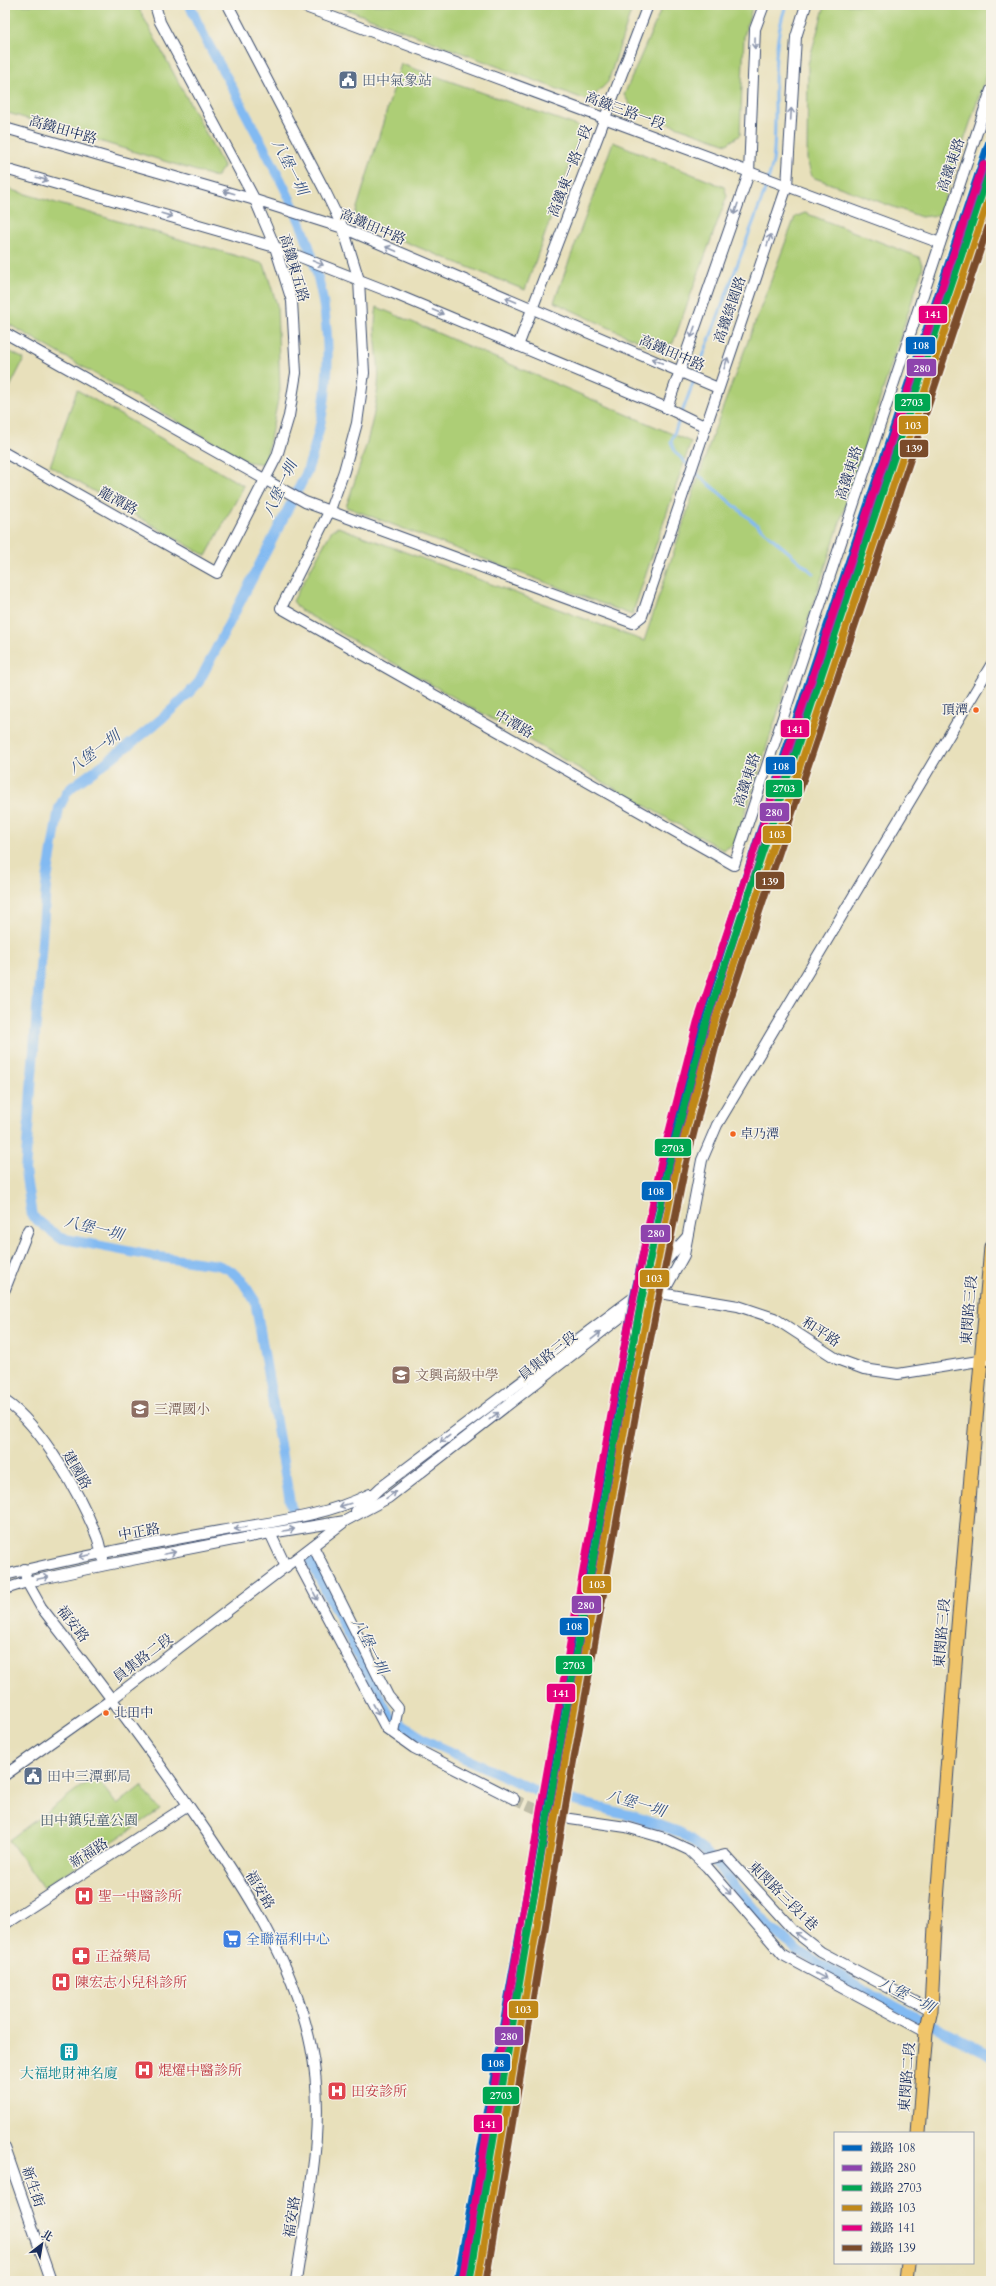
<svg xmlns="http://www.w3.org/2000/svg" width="996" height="2286" font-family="Cardo,'Noto Serif TC',serif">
<rect width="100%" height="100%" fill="#f7f3e8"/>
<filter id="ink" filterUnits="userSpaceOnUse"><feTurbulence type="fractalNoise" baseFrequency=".025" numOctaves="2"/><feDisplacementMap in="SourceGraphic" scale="8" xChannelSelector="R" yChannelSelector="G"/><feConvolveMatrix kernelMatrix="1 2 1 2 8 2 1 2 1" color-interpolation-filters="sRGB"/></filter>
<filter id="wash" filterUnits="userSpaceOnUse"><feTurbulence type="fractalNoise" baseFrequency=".012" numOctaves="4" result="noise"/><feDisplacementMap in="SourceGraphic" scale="16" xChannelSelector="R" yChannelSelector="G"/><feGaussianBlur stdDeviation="0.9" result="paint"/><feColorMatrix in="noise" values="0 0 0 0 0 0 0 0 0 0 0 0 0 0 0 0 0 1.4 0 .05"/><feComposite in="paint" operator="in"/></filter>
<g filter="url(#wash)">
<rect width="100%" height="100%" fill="#e8e0bb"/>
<g fill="#adce76" stroke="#647e6a">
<polygon points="5,5 137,5 224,167 216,177 5,112"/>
<polygon points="335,5 633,5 608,82 589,101"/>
<polygon points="663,5 753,5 744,36 740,135 727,144 635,112 624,95"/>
<polygon points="825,5 991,5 991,61 939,215 921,217 812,177 807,160 808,64"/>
<polygon points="401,64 583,128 525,290 353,221"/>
<polygon points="613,142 724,187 727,196 673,343 655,349 554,302"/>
<polygon points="5,188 264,264 277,305 280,390 265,464 248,462 5,322"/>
<polygon points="805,213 919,257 923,267 735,844 723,850 300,610 293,601 332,530 338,527 644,641 714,431 795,217"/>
<path d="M377,307L691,442L632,615L346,507C359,468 374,428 378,386C381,360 371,334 377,307Z"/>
<polygon points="5,349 24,359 5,397"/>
<polygon points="77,390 244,486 206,556 50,466"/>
<polygon points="95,1776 117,1805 141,1786 160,1810 43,1888 9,1840"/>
</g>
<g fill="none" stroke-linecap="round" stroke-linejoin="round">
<path stroke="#82baf2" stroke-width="3" d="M786,5C768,56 779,108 773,161C771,172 766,185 763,196L671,442L676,453L696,473L813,573"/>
<g stroke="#82baf2" stroke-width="10">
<path d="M190,5C199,31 221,66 234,91C255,132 279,173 297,215C334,302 338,384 306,474L199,682C163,723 117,754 72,787L67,792L59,808L46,886L25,1171L32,1216L60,1238L152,1256L218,1265L230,1270L242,1281L255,1301L291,1508"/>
<polyline points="311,1562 390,1717 427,1741 536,1791 633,1816 679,1832 704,1850 771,1929 802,1953 869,1993 991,2055"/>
</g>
</g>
</g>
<g filter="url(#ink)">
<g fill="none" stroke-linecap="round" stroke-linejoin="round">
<polyline stroke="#bfbda8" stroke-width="10" stroke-dasharray="10 5" stroke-linecap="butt" points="514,1799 541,1811 570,1819"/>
<g stroke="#3a4a6c" stroke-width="12">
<g id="minor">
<polyline points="228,5 325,191 343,228 359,280 364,373 357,423 344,471 330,510 281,608 734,865 991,90"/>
<polyline points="300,5 940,243"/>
<polyline points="5,128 255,200 343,228 718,388"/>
<polyline points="5,169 275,247 390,292 667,408 706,427"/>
<polyline points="5,333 305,502 633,623 642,616 787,186 796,37 806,5"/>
<polyline points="518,346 648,5"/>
<polyline points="667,408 749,173 755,29 764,5"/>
<polyline points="5,453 217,573 277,456 289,416 296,373 292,301 275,247 255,200 160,22 155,5"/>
<polyline points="5,1289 28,1230"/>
<polyline points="654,1292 738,1306 774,1318 837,1359 864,1369 898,1374 991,1359"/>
<path d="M5,1401C42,1426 81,1496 97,1537C100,1544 100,1551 103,1558"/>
<polyline points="356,1511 380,1488 633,1298 686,1238"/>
<polyline points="270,1533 286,1567"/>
<polyline points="313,1546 388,1696 398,1708 393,1732"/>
<polyline points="297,1560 386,1728 414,1748 514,1799"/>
<path d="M24,1569L27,1582L41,1607C94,1675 146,1743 195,1815C244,1886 294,1961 311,2047C327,2125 307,2205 296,2281"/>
<path d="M5,1575C76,1557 148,1544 220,1531C270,1522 324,1517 370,1494"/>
<polyline points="5,1589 27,1582 106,1565 270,1533 345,1521 388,1498 635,1306 668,1284 684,1255 702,1160 717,1125 991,665"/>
<polyline points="5,1775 112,1699 344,1522"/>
<polyline points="570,1819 626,1827 661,1837 689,1850 707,1867 783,1955 926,2032"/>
<polyline points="701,1861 725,1855 793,1930 821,1952 931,2010"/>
<polyline points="5,1924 188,1805"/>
<polyline points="5,2148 51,2281"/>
</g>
</g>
<g stroke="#3a4a6c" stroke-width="15">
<g id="major">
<polyline points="918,2133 926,2032 931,2010 935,1926 958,1626 991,1247"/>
<polyline points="906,2281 908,2263"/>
</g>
</g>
<use href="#minor" stroke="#fff" stroke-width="10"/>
<use href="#major" stroke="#f0c469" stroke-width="13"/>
<g stroke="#f7f3e8" stroke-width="10">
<polyline id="rail-1" points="457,2281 633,1298 662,1165 699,1022 790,736 991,135"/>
</g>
<g stroke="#f7f3e8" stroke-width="10">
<polyline id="rail-2" points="465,2281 641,1300 670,1167 707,1024 798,738 991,160"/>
</g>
<g stroke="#f7f3e8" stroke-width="10">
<polyline id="rail-3" points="470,2281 550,1800 623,1393 669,1164 705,1025 991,167"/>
</g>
<g stroke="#f7f3e8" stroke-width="10">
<polyline id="rail-4" points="478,2281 558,1801 631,1394 677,1166 713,1027 991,192"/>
</g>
<g stroke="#f7f3e8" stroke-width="10">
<polyline id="rail-5" points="462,2280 542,1799 615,1392 661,1162 697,1022 983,164"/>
</g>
<g stroke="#f7f3e8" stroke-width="10">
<polyline id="rail-6" points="486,2281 566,1803 639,1396 685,1168 720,1030 991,218"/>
</g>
<use href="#rail-1" stroke="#0065bd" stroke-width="7"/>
<use href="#rail-2" stroke="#8e44ad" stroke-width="7"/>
<use href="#rail-3" stroke="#00a651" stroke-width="7"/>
<use href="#rail-4" stroke="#c08818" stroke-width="7"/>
<use href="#rail-5" stroke="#e5007d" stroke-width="7"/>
<use href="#rail-6" stroke="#7a4b2a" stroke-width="7"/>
</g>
<defs><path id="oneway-shaft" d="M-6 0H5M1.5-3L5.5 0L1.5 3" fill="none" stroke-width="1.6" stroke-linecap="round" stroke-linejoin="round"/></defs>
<g stroke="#8d97ae">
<use href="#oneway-shaft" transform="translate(755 43) rotate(91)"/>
<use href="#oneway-shaft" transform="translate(791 114) rotate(-87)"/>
<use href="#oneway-shaft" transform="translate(42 179) rotate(16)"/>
<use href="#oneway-shaft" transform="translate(229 192) rotate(-164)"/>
<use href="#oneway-shaft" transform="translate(736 209) rotate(109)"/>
<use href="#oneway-shaft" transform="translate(167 215) rotate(16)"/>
<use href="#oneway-shaft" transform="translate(769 240) rotate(-71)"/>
<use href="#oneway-shaft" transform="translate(391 249) rotate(-157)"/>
<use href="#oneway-shaft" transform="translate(318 263) rotate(22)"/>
<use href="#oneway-shaft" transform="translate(511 300) rotate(-157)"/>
<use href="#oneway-shaft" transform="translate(438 312) rotate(23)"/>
<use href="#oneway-shaft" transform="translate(693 332) rotate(109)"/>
<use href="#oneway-shaft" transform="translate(657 361) rotate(-157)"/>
<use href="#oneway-shaft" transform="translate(726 363) rotate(-71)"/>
<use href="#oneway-shaft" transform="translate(596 1336) rotate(-38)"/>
<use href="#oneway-shaft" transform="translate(494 1416) rotate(-38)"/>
<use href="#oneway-shaft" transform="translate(445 1439) rotate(143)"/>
<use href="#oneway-shaft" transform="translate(391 1495) rotate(-35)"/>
<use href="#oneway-shaft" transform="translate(345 1505) rotate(164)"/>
<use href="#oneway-shaft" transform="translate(240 1528) rotate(170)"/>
<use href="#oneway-shaft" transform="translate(289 1530) rotate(-10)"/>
<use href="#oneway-shaft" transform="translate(170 1553) rotate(-10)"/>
<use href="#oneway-shaft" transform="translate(85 1556) rotate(168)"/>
<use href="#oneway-shaft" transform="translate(43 1578) rotate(-12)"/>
<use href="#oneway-shaft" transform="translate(315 1595) rotate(63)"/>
<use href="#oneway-shaft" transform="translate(376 1709) rotate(61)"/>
<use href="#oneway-shaft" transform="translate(727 1890) rotate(50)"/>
<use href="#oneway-shaft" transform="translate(800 1936) rotate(-143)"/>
<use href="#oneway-shaft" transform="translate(821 1976) rotate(28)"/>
</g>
</g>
<defs>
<g id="civic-square" transform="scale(1)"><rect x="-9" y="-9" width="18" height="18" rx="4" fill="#5c6f8a" stroke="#f7f3e8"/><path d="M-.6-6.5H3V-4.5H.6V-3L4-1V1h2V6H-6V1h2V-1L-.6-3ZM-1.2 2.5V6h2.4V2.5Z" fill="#fff"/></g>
<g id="school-square" transform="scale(1)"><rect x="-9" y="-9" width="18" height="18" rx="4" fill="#8d6e63" stroke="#f7f3e8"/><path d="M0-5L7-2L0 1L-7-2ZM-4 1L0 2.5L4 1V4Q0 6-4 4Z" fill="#fff"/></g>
<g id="hospital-square" transform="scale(1)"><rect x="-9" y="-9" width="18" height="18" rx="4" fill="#e0444e" stroke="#f7f3e8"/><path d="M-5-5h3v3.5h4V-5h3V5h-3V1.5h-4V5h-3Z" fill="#fff"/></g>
<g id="supermarket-square" transform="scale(1)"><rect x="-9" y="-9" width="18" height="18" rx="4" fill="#3f7fe0" stroke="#f7f3e8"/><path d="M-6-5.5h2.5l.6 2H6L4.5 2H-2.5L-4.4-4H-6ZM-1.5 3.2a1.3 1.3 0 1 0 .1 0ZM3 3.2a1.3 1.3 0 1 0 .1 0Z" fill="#fff"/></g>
<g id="pharmacy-square" transform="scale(1)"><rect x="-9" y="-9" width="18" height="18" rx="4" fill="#e0444e" stroke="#f7f3e8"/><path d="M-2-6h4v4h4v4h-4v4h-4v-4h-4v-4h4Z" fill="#fff"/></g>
<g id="building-square" transform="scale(1)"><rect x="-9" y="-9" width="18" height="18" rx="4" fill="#0f9aa8" stroke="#f7f3e8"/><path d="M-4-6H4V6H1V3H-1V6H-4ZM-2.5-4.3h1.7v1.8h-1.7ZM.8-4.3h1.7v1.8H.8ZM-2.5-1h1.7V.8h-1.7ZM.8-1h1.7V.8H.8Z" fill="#fff"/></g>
</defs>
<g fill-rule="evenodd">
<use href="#civic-square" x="348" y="80"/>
<use href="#school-square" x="401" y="1375"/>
<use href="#school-square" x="140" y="1409"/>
<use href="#civic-square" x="33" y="1776"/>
<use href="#hospital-square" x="84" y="1896"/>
<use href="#supermarket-square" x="232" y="1939"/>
<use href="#pharmacy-square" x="81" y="1956"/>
<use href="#hospital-square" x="61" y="1982"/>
<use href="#building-square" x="69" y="2052"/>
<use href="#hospital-square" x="144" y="2070"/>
<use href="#hospital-square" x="337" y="2091"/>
</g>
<g fill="#f26522" stroke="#f7f3e8" stroke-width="1.5">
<circle cx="976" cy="710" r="3.5"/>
<circle cx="733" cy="1134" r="3.5"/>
<circle cx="106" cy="1713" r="3.5"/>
</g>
<g text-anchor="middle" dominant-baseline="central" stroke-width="3" stroke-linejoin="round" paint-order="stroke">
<g font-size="13" fill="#1b2f5e" stroke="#f7f3e8" text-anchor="start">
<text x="968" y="710" text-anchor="end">頂潭</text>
<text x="740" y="1134">卓乃潭</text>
<text x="114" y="1713">北田中</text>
</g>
<g font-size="14" fill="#4e5e75" stroke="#f7f3e8" text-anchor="start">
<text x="362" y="80">田中氣象站</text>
<text x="47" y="1776">田中三潭郵局</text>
</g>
<g font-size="14" fill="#1b2f5e" stroke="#f7f3e8">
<text transform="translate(625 111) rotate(20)">高鐵三路一段</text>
<text transform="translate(63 130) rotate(16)">高鐵田中路</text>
<text transform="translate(951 165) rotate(-71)">高鐵東路</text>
<text transform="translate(570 171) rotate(-69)">高鐵東一路一段</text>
<text transform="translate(373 227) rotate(23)">高鐵田中路</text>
<text transform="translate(294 268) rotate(73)">高鐵東五路</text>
<text transform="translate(730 310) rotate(-71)">高鐵綠園路</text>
<text transform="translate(672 353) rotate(23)">高鐵田中路</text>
<text transform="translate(849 473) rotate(-72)">高鐵東路</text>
<text transform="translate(118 501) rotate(29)">龍潭路</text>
<text transform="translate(514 724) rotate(30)">中潭路</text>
<text transform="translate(747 780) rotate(-72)">高鐵東路</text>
<text transform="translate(969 1310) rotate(-85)">東閔路三段</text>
<text transform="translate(821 1332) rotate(33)">和平路</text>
<text transform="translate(548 1356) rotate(-38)">員集路三段</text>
<text transform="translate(77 1470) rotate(60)">建國路</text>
<text transform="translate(139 1532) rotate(-10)">中正路</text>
<text transform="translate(73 1624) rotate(52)">福安路</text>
<text transform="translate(942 1633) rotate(-85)">東閔路三段</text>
<text transform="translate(143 1658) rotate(-37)">員集路二段</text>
<text transform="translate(89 1853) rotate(-32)">新福路</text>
<text transform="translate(260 1890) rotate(59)">福安路</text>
<text transform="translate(783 1896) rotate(45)">東閔路三段1巷</text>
<text transform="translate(907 2077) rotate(-85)">東閔路二段</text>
<text transform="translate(33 2187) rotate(71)">新生街</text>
<text transform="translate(292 2217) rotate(-81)">福安路</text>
</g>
<g font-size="14" fill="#785e54" stroke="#f7f3e8" text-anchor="start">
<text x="415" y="1375">文興高級中學</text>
<text x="154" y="1409">三潭國小</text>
</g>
<g font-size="14" fill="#405764" stroke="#f7f3e8">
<text x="89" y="1820">田中鎮兒童公園</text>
</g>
<g font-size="14" fill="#be3a42" stroke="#f7f3e8" text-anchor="start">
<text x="98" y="1896">聖一中醫診所</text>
<text x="95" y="1956">正益藥局</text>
<text x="75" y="1982">陳宏志小兒科診所</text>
<text x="158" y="2070">焜燿中醫診所</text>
<text x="351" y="2091">田安診所</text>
</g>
<g font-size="14" fill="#366cbe" stroke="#f7f3e8" text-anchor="start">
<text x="246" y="1939">全聯福利中心</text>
</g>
<g font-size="14" fill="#0d838f" stroke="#f7f3e8">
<text x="69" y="2073">大福地財神名廈</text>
</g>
<g font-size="15" font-style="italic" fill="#355283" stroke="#f7f3e8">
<text transform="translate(290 167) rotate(63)">八堡一圳</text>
<text transform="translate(280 489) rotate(-65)">八堡一圳</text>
<text transform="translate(94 752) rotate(-37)">八堡一圳</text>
<text transform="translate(94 1228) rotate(14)">八堡一圳</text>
<text transform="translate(370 1646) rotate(63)">八堡一圳</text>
<text transform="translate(636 1803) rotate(17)">八堡一圳</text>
<text transform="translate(907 1995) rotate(27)">八堡一圳</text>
</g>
</g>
<g stroke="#f7f3e8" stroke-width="1.5">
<rect x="918" y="305" width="30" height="19" rx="4" fill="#e5007d"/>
<rect x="905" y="336" width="31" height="19" rx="4" fill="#0065bd"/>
<rect x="906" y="358" width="31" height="19" rx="4" fill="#8e44ad"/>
<rect x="894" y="393" width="37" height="19" rx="4" fill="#00a651"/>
<rect x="898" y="415" width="31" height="20" rx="4" fill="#c08818"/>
<rect x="899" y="439" width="30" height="19" rx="4" fill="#7a4b2a"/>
<rect x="780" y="719" width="30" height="19" rx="4" fill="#e5007d"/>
<rect x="765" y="756" width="31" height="19" rx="4" fill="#0065bd"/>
<rect x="765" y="779" width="38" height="19" rx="4" fill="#00a651"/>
<rect x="759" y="802" width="31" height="20" rx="4" fill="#8e44ad"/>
<rect x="762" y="825" width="30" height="19" rx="4" fill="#c08818"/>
<rect x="755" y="871" width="30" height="19" rx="4" fill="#7a4b2a"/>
<rect x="654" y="1138" width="38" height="19" rx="4" fill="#00a651"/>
<rect x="641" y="1181" width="31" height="20" rx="4" fill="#0065bd"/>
<rect x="640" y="1224" width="31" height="19" rx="4" fill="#8e44ad"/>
<rect x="639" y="1269" width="31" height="19" rx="4" fill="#c08818"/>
<rect x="582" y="1575" width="30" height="19" rx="4" fill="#c08818"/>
<rect x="571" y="1595" width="31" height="19" rx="4" fill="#8e44ad"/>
<rect x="559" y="1617" width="30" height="19" rx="4" fill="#0065bd"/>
<rect x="555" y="1655" width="38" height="20" rx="4" fill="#00a651"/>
<rect x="546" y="1683" width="30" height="20" rx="4" fill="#e5007d"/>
<rect x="508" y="2000" width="31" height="19" rx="4" fill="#c08818"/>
<rect x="494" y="2026" width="30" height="20" rx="4" fill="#8e44ad"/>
<rect x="481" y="2053" width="30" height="19" rx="4" fill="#0065bd"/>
<rect x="482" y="2086" width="38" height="19" rx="4" fill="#00a651"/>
<rect x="473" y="2114" width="30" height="19" rx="4" fill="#e5007d"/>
</g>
<g font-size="11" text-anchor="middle" font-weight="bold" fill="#fff">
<text x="933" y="318">141</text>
<text x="921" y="349">108</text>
<text x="922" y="372">280</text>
<text x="912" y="406">2703</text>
<text x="913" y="429">103</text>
<text x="914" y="452">139</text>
<text x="795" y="733">141</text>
<text x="781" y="770">108</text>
<text x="784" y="792">2703</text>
<text x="774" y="816">280</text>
<text x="777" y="838">103</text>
<text x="770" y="885">139</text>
<text x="673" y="1152">2703</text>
<text x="656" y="1195">108</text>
<text x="656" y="1237">280</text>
<text x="654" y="1282">103</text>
<text x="597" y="1588">103</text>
<text x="586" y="1609">280</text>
<text x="574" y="1630">108</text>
<text x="574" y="1669">2703</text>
<text x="561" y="1697">141</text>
<text x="523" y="2013">103</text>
<text x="509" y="2040">280</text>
<text x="496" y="2067">108</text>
<text x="501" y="2099">2703</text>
<text x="488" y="2128">141</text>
</g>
<rect width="996" height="2286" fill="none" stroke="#f7f3e8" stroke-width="20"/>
<rect x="834" y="2132" width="140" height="132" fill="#f7f3e8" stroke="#9fa5b1"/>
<rect x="842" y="2145" width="20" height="6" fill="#0065bd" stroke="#9fa5b1"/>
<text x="870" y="2152" font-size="12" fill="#1b2f5e">鐵路 108</text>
<rect x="842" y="2165" width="20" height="6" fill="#8e44ad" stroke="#9fa5b1"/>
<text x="870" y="2172" font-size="12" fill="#1b2f5e">鐵路 280</text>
<rect x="842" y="2185" width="20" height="6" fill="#00a651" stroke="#9fa5b1"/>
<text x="870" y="2192" font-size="12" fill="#1b2f5e">鐵路 2703</text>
<rect x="842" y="2205" width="20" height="6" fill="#c08818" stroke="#9fa5b1"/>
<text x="870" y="2212" font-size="12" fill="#1b2f5e">鐵路 103</text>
<rect x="842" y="2225" width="20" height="6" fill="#e5007d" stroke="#9fa5b1"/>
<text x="870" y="2232" font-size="12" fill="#1b2f5e">鐵路 141</text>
<rect x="842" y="2245" width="20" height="6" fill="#7a4b2a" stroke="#9fa5b1"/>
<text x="870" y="2252" font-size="12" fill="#1b2f5e">鐵路 139</text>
<g transform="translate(42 2244) rotate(31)" stroke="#f7f3e8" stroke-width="3" paint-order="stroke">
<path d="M0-3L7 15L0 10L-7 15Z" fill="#1b2f5e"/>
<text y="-6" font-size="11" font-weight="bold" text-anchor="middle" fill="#1b2f5e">北</text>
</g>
</svg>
